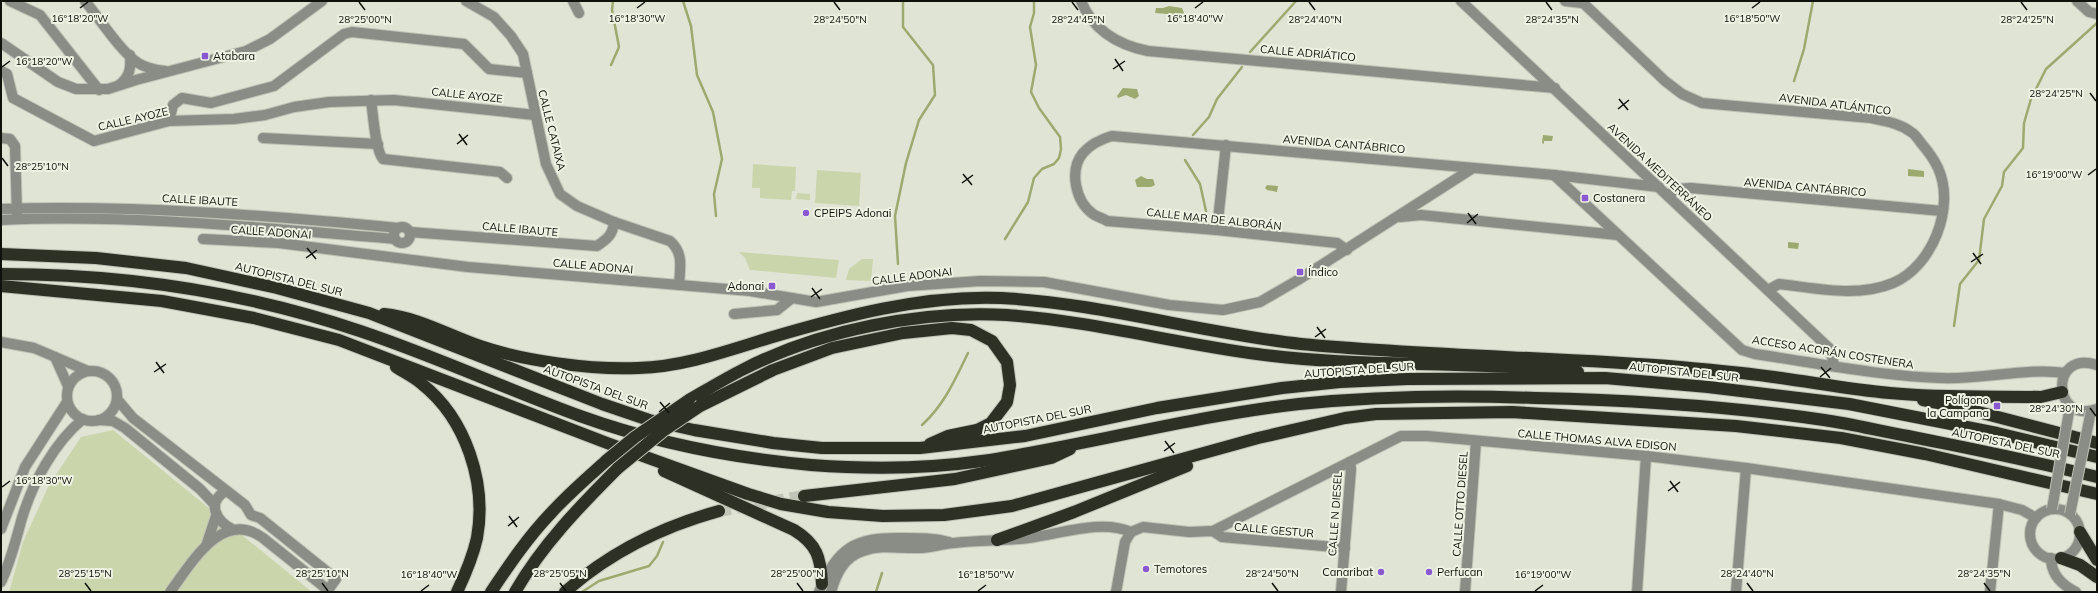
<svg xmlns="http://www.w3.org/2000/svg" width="2098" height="593" font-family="Mulish,sans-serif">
<rect width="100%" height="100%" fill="#e0e4d5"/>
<g fill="#cad5ac">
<polygon points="753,164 796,167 795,191 792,191 791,200 760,198 760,188 752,188"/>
<polygon points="817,170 861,173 859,206 815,203"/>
<polygon points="797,193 810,194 810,200 796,199"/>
<polygon points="739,252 839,260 836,278 750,270 745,258"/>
<polygon points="862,259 873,259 871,281 846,280 849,269"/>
<polygon points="113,430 312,592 9,592 23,542 49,485 81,437"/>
</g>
<g fill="#9caa70">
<polygon points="1169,6 1182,8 1184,13 1180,15 1155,13 1156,8 1163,8"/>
<polygon points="1123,88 1137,89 1139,96 1135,99 1126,95 1118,98 1117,96"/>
<polygon points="1543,135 1553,136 1552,141 1544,141 1544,144 1542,143"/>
<polygon points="1908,169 1924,171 1924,177 1908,176"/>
<polygon points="1141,176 1147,179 1153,179 1155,185 1151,187 1137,187 1135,180"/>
<polygon points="1267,185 1278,186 1277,192 1267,190 1265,188"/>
<polygon points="1788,242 1799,243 1798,249 1788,248"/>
</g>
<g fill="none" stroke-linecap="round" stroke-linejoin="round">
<g stroke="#9caa70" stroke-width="2.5">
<polyline points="683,1 691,26 697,75 713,112 722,159 714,194 716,216"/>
<polyline points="1250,52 1296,1"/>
<polyline points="611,65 619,47 612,10 613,1"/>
<polyline points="1794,81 1804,49 1813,1"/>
<polyline points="1193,135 1209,117 1217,99 1242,67"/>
<polyline points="1185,160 1200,184 1206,211"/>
<polyline points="1005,239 1028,202 1034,178 1042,169 1054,164 1059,158 1061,149 1060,137 1039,108 1031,92 1036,65 1030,27 1034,13 1034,1"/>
<polyline points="898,264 895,216 906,163 919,120 935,95 933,65 903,27 903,1"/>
<polyline points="1954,326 1960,284 1979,260 1984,219 2002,186 2004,172 2023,148 2024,123 2031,99 2046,69 2097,23"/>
<path d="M922,425C944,405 955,380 968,353"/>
<polyline points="582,592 599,581 649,566 657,556 663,542"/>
<polyline points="876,592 882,573"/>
</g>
<polyline stroke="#c1c4b7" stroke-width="12" stroke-dasharray="12 6" stroke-linecap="butt" points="719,511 804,496"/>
<g stroke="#bfc2b5" stroke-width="12">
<g id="minor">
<polyline points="10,1 40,15 99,90"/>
<path d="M85,1C100,19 120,51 138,63C146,68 156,70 165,71"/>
<path d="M466,1L494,17L511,36L523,54L546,164L560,194L577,206L614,222L670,241C684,253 680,268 679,285"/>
<polyline points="573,1 579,13"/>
<path d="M1081,1C1093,30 1118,45 1148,51L1555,88"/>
<polyline points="1461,1 1830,349 1834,365"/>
<polyline points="1565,1 1582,3"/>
<path d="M1581,1L1665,81L1682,94L1702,103L1871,118C1885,121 1899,123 1911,132C1915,134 1918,139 1921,143C1927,150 1934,159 1938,168C1956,207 1932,267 1893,283C1857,298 1816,288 1779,284L1768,290"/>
<polyline points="2077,1 2089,12 2097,14"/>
<polyline points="1,43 58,82 76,89 108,89 136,80 246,51 270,39 322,1"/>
<polyline points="1,71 7,74 13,98 94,141 169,121 234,119 265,115 294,107 329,102 394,100 535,115"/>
<path d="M119,85C130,77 131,68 130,55"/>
<path d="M371,100C373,113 375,150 383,159L500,172L507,178"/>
<polyline points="169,121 173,105 182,98 211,103 274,86 344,34 352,32 464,44 489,69 527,73"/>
<polyline points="1,138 10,139 15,146 17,215"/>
<polyline points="263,138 378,144"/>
<path d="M1554,175L1742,350L1755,354C1817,363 1879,376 1941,378C1982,380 2027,367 2065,373"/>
<polyline points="1668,196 1676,189 1691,188 1942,211"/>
<path d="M1,209C134,205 266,215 398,228"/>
<polyline points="1400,217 1421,215 1618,235"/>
<path d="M1,220C133,214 264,228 395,239"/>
<circle cx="402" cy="235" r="8"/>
<polyline points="1217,230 1226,145"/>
<path d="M410,232L597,246C607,239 613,235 614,222"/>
<polyline points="203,239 279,243 468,267 750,291 816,302 907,286 980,281 1044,282 1169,305 1223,310 1260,302 1298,280 1473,168"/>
<path d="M1347,250L1337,243L1217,230L1107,221C1103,218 1097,217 1093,214C1075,201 1069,170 1083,153C1091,144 1101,139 1112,136L1554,175L1659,187"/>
<polyline points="734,314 777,310 792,298"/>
<polyline points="1,342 34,348 88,371"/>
<polyline points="55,357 68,386"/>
<path d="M2097,365C2049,349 2052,425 2097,409"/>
<circle cx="92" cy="396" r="25"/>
<path d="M117,399L133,418L245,505L251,515L260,518L336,579L328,590L263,538C222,508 191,564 170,592"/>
<polyline points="99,420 113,421 125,428 200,489 215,505"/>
<path d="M226,491C206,502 216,521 232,529"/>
<circle cx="2055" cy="534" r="25"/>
<polyline points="1,529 25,467 67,402"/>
<polyline points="1213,531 1401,436 1427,436 1646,456 1746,468 1999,504 2022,510 2036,518"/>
<polyline points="1131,532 1143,527 1189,532 1213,531 1222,537 1345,548"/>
<polyline points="206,546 216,516"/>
<path d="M2051,558C2051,574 2062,585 2076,592"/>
<path d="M1,582C11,561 16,539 22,518C33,482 54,443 83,419"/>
<path d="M819,592C838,547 855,537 903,538C919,538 934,538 949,542"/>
<path d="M831,592C836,574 844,557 863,551C882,544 901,549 921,548C932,547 943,544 954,543C979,540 1004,541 1029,538C1061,534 1101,519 1131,532"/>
<polyline points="1116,592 1125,542 1131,532"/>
<polyline points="1341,592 1351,469 1350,462"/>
<polyline points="1465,592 1476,441"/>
<polyline points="1637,592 1646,456"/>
<polyline points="1736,592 1746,468"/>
<polyline points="1990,592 1999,504"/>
</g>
</g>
<g stroke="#bfc2b5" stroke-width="14">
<g id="highway">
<polyline points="1,254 96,258 186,268 277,288 369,313 602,404 649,420 694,430 773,443 822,448 920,448 1025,436 1157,408 1282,388 1340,382 1407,379 1605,378 1708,387 1849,404 1997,433 2097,457"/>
<path d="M1,274C122,274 245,292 360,331C435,356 506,389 580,416C655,443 732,458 811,465C867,469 926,469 982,461C1088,445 1192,416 1299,404C1378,396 1456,395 1535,398C1631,400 1728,406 1824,420C1852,424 1880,431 1908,436C1971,449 2034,461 2097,477"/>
<polyline points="1,286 162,301 254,318 339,340 607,443 748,494 781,504 828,512 883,516 944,515 1012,506 1258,438 1345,418 1376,414 1512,412 1736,426 1841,438 1925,454 2097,494"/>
<path d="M384,314C417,317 448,335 480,346C524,361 591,370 638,368C682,367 727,351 769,338C844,316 921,295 1001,298C1100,303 1201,333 1301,344C1427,356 1554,357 1680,367C1714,370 1747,373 1781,378C1817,383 1853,390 1890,393C1940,398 1991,396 2041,397L2062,392"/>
<path d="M396,367C405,373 414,377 422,384C466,419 487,483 477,538C473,556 465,575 457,592"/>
<path d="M689,400C708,389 726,378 744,369C820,330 922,310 1007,315C1091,321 1174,343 1257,354C1323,363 1389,363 1456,365C1493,366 1531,368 1568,370L1578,372"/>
<polyline points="1923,400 1963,408 2097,443"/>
<polyline points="700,406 773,370 832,348 903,333 952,328 971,330 992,341 1007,362 1010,385 1007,402 991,423 977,430 948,436 930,444"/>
<path d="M664,471L794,530C817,544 821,558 822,584"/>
<polyline points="804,496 955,479 1051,458 1070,449"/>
<polyline points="2080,532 2097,560"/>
<polyline points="997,540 1074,512 1187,466"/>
<polyline points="2061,558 2080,565 2097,577"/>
<path d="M491,592C509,565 528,537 551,513C568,494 588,477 607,460"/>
<path d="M515,592C542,545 580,506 618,468"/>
<path d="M565,592C610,552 661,527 719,511"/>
</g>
</g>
<use href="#minor" stroke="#8a8c86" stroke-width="10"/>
<use href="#highway" stroke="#2d3024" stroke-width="12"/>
<g stroke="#bfc2b5" stroke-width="12" stroke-linecap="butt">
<g id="minor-bridge">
<polyline points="2052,509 2070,406"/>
<polyline points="2070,514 2091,411"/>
</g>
</g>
<g stroke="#bfc2b5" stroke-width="14" stroke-linecap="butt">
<g id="highway-bridge">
<polyline points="607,460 635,437 689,400"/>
<polyline points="618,468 663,431 700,406"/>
</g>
</g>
<use href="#minor-bridge" stroke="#8a8c86" stroke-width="10"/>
<use href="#highway-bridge" stroke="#2d3024" stroke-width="12"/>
</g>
<path fill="none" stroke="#0f110b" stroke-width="1.5" d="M359,2L365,10M834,2L840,10M1072,2L1078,10M1309,2L1315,10M1546,2L1552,10M2021,2L2027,10M80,8L88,2M637,8L645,2M1195,8L1203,2M1752,8L1760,2M1115,59L1123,71M2,67L10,61M1113,69L1125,61M2090,93L2096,101M1619,99L1628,110M1618,109L1629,100M459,134L467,145M457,144L468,135M2,158L8,166M963,174L972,185M2088,175L2096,169M962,183L973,175M1468,213L1476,224M1467,223L1478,214M307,248L316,259M1973,253L1981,264M306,258L317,250M1971,262L1983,254M812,288L820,299M811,297L822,289M1317,327L1325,338M1315,337L1326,329M156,362L164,373M1821,367L1830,378M154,372L166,364M1820,377L1831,368M660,402L669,413M2090,408L2096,416M659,412L670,403M1165,441L1174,453M1164,451L1175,443M1670,481L1678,492M2,487L10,481M1668,491L1680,482M509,516L517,527M508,526L519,517M85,583L91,591M322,583L328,591M560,583L566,591M797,583L803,591M1272,583L1278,591M1747,583L1753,591M1984,583L1990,591M421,591L429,585M978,591L986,585M1535,591L1543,585"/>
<g fill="#8a58d0" stroke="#edf2e2" stroke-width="1.5">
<rect x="201" y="52" width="8" height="8" rx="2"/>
<rect x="1581" y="194" width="8" height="8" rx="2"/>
<circle cx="806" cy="213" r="4"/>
<rect x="1296" y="268" width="8" height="8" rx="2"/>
<rect x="768" y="282" width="8" height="8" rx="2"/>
<rect x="1993" y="402" width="8" height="8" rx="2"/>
<circle cx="1146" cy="569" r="4"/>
<circle cx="1381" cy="572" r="4"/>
<circle cx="1429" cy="572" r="4"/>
</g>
<g text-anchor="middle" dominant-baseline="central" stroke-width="4" stroke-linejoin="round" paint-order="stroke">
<g font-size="11" fill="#0f110b" stroke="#edf2e2">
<text transform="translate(1308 53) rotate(5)">CALLE ADRIÁTICO</text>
<text transform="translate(467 95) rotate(6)">CALLE AYOZE</text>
<text transform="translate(1835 104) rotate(7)">AVENIDA ATLÁNTICO</text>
<text transform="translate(133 119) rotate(-13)">CALLE AYOZE</text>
<text transform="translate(552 130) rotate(76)">CALLE CATAIXA</text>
<text transform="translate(1344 144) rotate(5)">AVENIDA CANTÁBRICO</text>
<text transform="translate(1660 172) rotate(43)">AVENIDA MEDITERRÁNEO</text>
<text transform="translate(1805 187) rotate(5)">AVENIDA CANTÁBRICO</text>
<text transform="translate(200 200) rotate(3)">CALLE IBAUTE</text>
<text transform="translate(1214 219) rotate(6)">CALLE MAR DE ALBORÁN</text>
<text transform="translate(520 229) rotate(5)">CALLE IBAUTE</text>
<text transform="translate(271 232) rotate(4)">CALLE ADONAI</text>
<text transform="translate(593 266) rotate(5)">CALLE ADONAI</text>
<text transform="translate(912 276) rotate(-7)">CALLE ADONAI</text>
<text transform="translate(289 279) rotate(14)">AUTOPISTA DEL SUR</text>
<text transform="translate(1833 352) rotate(9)">ACCESO ACORÁN COSTENERA</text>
<text transform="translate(1359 370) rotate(-4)">AUTOPISTA DEL SUR</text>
<text transform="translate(1684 372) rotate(6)">AUTOPISTA DEL SUR</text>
<text transform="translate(596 387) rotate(20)">AUTOPISTA DEL SUR</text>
<text transform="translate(1037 419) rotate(-11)">AUTOPISTA DEL SUR</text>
<text transform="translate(1597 440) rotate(5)">CALLE THOMAS ALVA EDISON</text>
<text transform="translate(2006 443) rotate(12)">AUTOPISTA DEL SUR</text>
<text transform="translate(1460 504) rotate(-86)">CALLE OTTO DIESEL</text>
<text transform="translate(1335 514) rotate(-86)">CALLE N DIESEL</text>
<text transform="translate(1274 530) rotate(5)">CALLE GESTUR</text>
</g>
<g font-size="11" fill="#0f110b" stroke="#edf2e2" text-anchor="start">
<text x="213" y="56">Atabara</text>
<text x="1593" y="198">Costanera</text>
<text x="814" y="213">CPEIPS Adonai</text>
<text x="1308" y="272">Índico</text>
<text x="764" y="286" text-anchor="end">Adonai</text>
<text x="1989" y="400" text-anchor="end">Polígono<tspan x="1989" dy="13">la Campana</tspan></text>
<text x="1154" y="569">Temotores</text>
<text x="1373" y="572" text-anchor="end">Canaribat</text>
<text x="1437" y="572">Perfucan</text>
</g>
</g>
<g font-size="10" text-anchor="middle" fill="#0f110b" stroke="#edf2e2" stroke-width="4" stroke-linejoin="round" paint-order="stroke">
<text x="80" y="22">16°18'20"W</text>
<text x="637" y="22">16°18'30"W</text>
<text x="1195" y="22">16°18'40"W</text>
<text x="1752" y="22">16°18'50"W</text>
<text x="365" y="23">28°25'00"N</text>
<text x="840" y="23">28°24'50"N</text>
<text x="1078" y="23">28°24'45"N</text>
<text x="1315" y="23">28°24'40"N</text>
<text x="1552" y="23">28°24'35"N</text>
<text x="2027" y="23">28°24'25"N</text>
<text x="44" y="65">16°18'20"W</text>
<text x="2056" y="97">28°24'25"N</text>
<text x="42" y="170">28°25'10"N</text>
<text x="2054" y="178">16°19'00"W</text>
<text x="2056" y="412">28°24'30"N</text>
<text x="44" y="484">16°18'30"W</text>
<text x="85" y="577">28°25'15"N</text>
<text x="322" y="577">28°25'10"N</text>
<text x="560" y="577">28°25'05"N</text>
<text x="797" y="577">28°25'00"N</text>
<text x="1272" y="577">28°24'50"N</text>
<text x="1747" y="577">28°24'40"N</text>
<text x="1984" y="577">28°24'35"N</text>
<text x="429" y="578">16°18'40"W</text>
<text x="986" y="578">16°18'50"W</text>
<text x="1543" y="578">16°19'00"W</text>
</g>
<rect width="2098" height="593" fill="none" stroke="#0f110b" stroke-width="4"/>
</svg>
